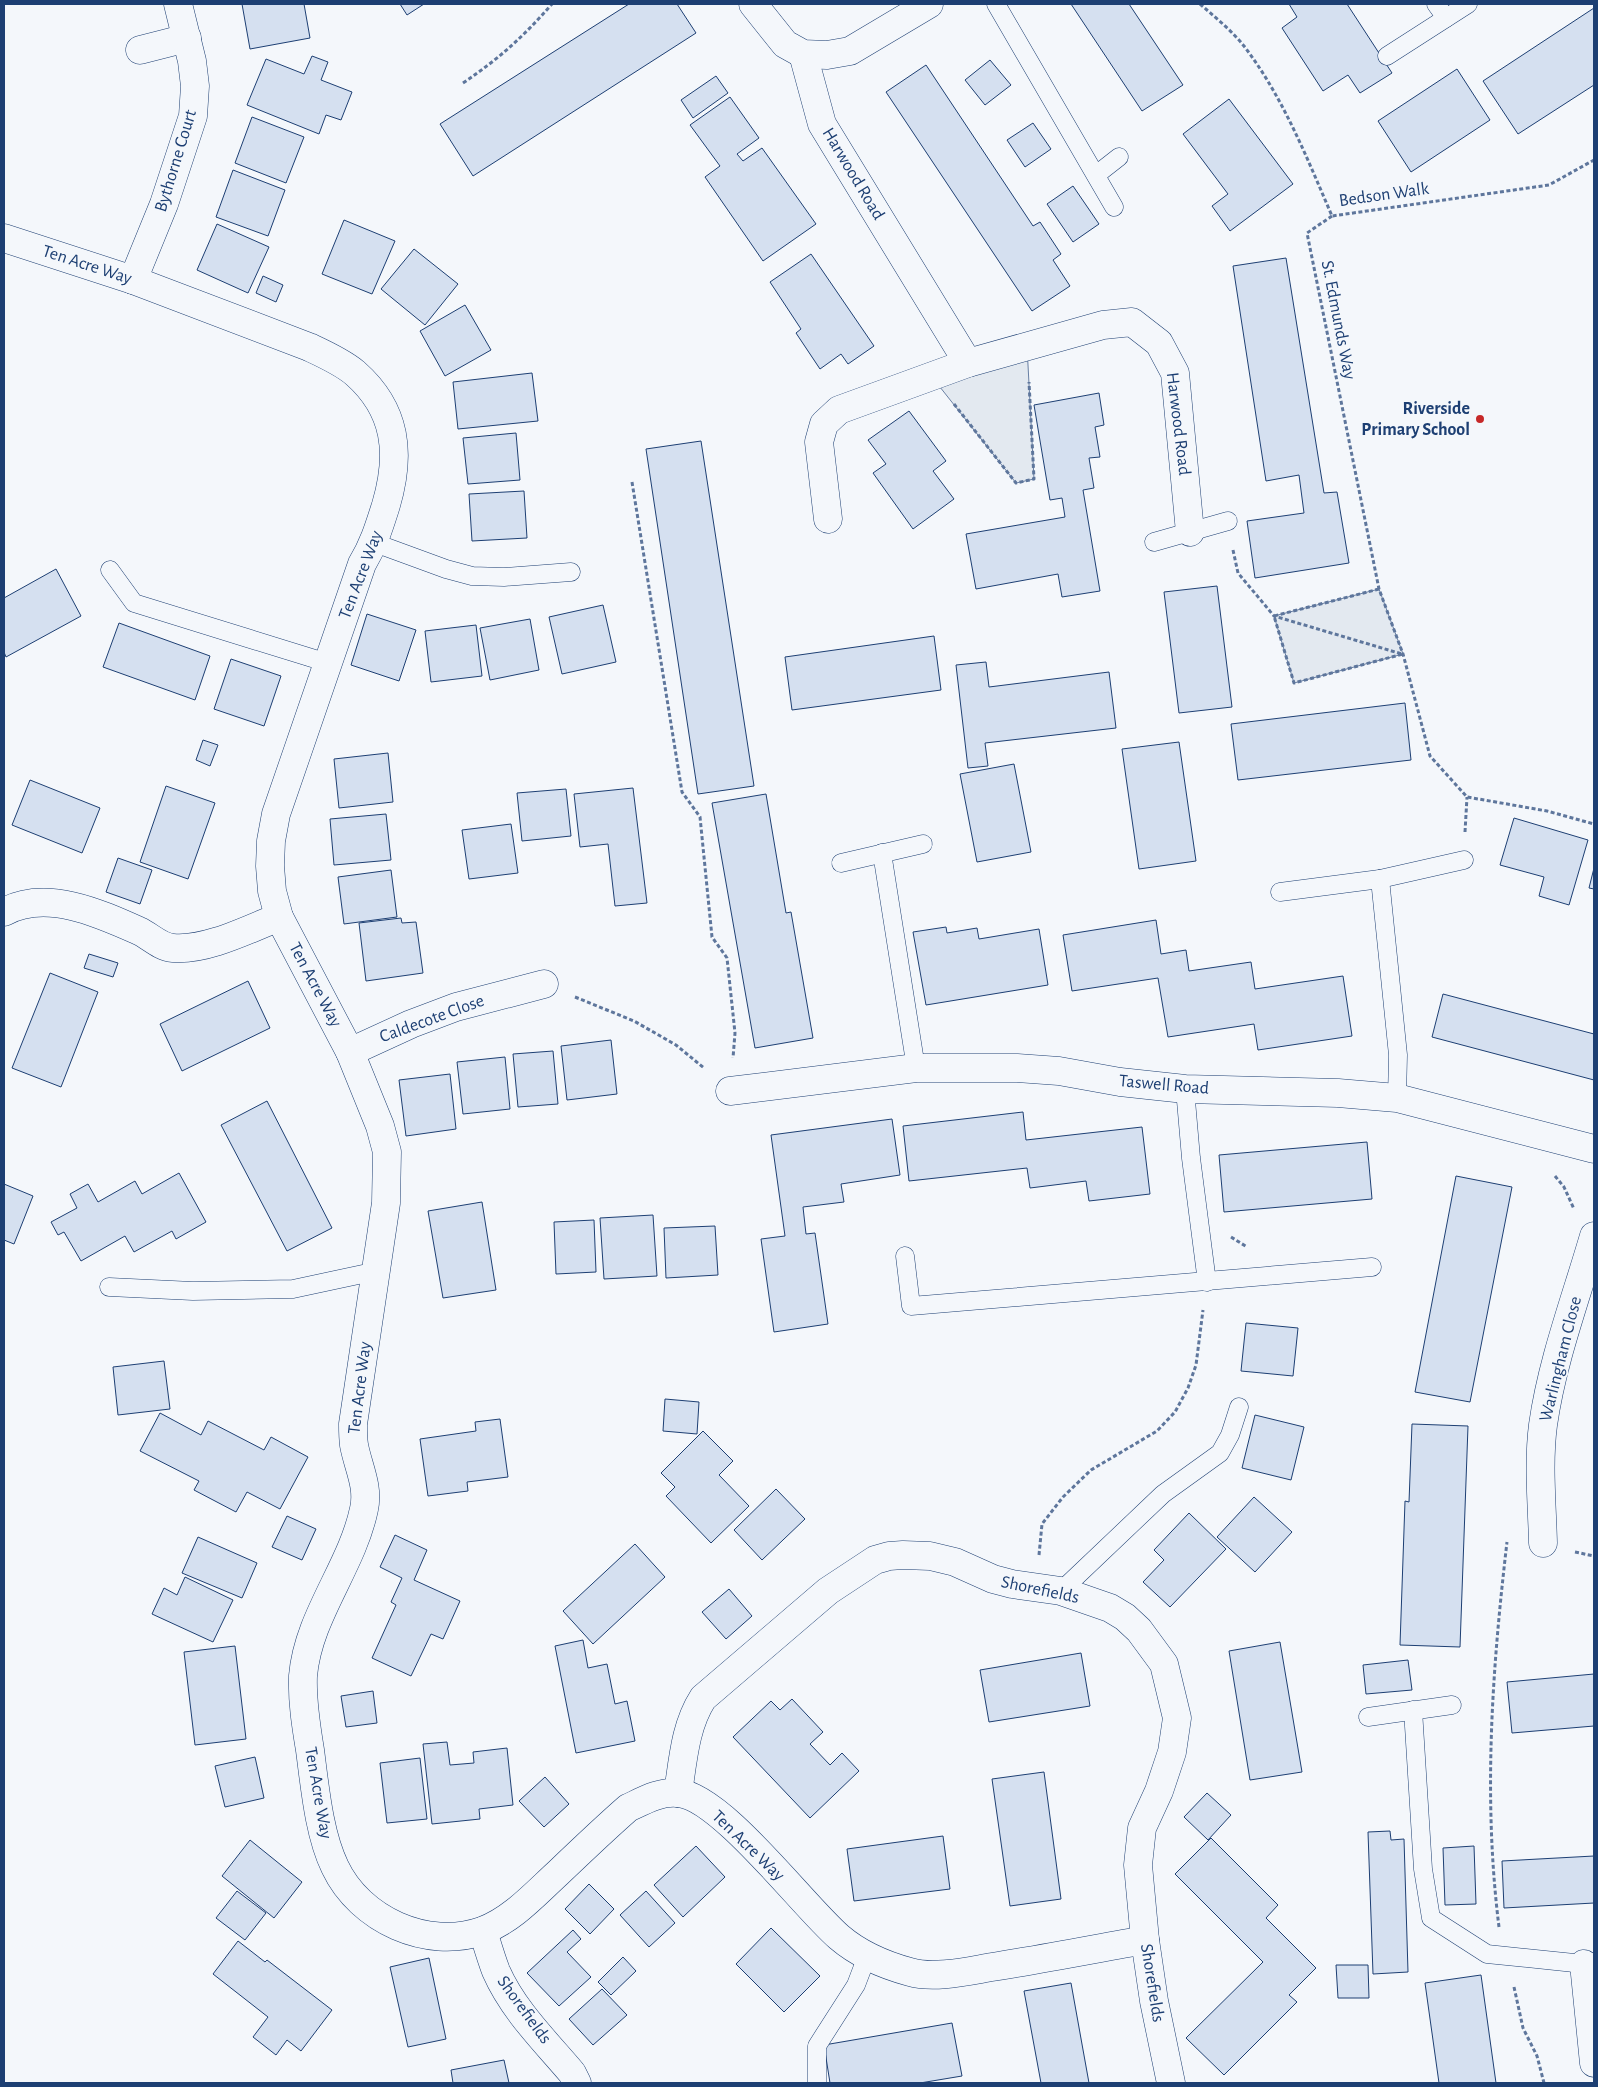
<svg xmlns="http://www.w3.org/2000/svg" width="1598" height="2087" font-family="'Alegreya Sans',sans-serif">
<rect width="100%" height="100%" fill="#f4f7fb"/>
<g fill="#e3e9f0" stroke="#687fa3">
<polygon points="1027,346 1034,479 1016,483 932,377"/>
<polygon points="1379,589 1403,654 1294,683 1274,616"/>
</g>
<g fill="#d5e0f0" stroke="#1d3f73">
<polygon points="242,4 304,4 310,38 250,49"/>
<polygon points="400,4 424,4 407,15"/>
<polygon points="629,4 677,4 696,33 473,176 440,124"/>
<polygon points="1071,4 1129,4 1183,85 1142,111"/>
<polygon points="1289,4 1347,4 1392,73 1360,93 1348,75 1323,91 1282,28 1297,17"/>
<polygon points="1594,8 1594,85 1518,134 1483,81"/>
<polygon points="312,56 328,62 321,80 352,92 341,120 326,115 319,134 247,105 266,59 304,74"/>
<polygon points="990,60 1011,85 985,105 965,80"/>
<polygon points="926,65 1033,226 1040,222 1061,254 1053,260 1070,286 1032,311 886,92"/>
<polygon points="1457,69 1490,120 1411,172 1378,121"/>
<polygon points="716,76 728,93 693,118 681,100"/>
<polygon points="730,97 759,138 737,154 743,161 762,148 816,224 763,261 705,177 720,166 690,125"/>
<polygon points="1229,99 1293,184 1230,231 1212,206 1228,194 1183,134"/>
<polygon points="252,117 304,137 286,183 235,163"/>
<polygon points="1033,123 1051,149 1025,167 1007,140"/>
<polygon points="233,170 285,190 268,236 216,217"/>
<polygon points="1073,186 1099,224 1073,242 1047,204"/>
<polygon points="344,220 395,241 372,294 322,274"/>
<polygon points="217,224 269,247 248,293 197,270"/>
<polygon points="414,249 458,284 425,325 381,289"/>
<polygon points="811,254 874,346 848,364 841,354 820,369 796,333 801,329 770,282"/>
<polygon points="1286,258 1324,493 1337,492 1349,563 1255,578 1247,521 1304,513 1299,475 1266,481 1233,266"/>
<polygon points="263,276 283,285 276,302 256,293"/>
<polygon points="465,305 491,350 445,376 420,331"/>
<polygon points="532,373 538,421 458,429 453,382"/>
<polygon points="1099,393 1104,425 1095,427 1100,457 1089,458 1094,488 1083,490 1100,591 1062,597 1058,574 976,589 966,534 1065,517 1062,498 1050,500 1034,405"/>
<polygon points="909,411 946,461 933,471 954,499 913,529 873,473 886,464 868,440"/>
<polygon points="516,433 520,480 468,484 463,438"/>
<polygon points="701,441 754,786 698,794 646,449"/>
<polygon points="524,491 527,538 472,541 469,494"/>
<polygon points="56,569 81,616 6,657 4,652 4,598"/>
<polygon points="1217,586 1232,707 1179,713 1164,592"/>
<polygon points="603,605 616,662 562,674 549,617"/>
<polygon points="367,614 416,630 399,681 351,665"/>
<polygon points="530,619 539,670 490,680 480,628"/>
<polygon points="119,623 210,656 195,700 103,667"/>
<polygon points="476,625 482,676 431,682 425,631"/>
<polygon points="934,636 941,690 792,710 785,657"/>
<polygon points="231,659 281,676 264,726 214,709"/>
<polygon points="986,662 989,687 1109,672 1116,728 985,743 988,766 968,768 956,665"/>
<polygon points="1405,703 1411,760 1238,780 1231,724"/>
<polygon points="203,740 218,745 210,766 196,760"/>
<polygon points="1179,742 1196,861 1139,869 1122,749"/>
<polygon points="388,753 393,802 339,808 334,759"/>
<polygon points="1014,764 1031,852 977,862 960,774"/>
<polygon points="30,780 100,808 82,853 12,825"/>
<polygon points="166,786 215,803 188,879 140,862"/>
<polygon points="633,788 647,903 615,906 608,844 580,847 574,794"/>
<polygon points="566,789 571,836 522,841 517,793"/>
<polygon points="766,794 786,913 791,912 813,1038 755,1048 712,803"/>
<polygon points="386,814 391,860 334,865 330,819"/>
<polygon points="1514,818 1588,840 1569,905 1539,896 1544,877 1500,865"/>
<polygon points="511,824 518,873 469,879 462,830"/>
<polygon points="118,858 152,870 140,904 106,892"/>
<polygon points="1594,868 1594,889 1589,888"/>
<polygon points="391,870 397,917 344,924 338,877"/>
<polygon points="401,918 402,923 416,922 423,973 366,981 359,923"/>
<polygon points="1156,920 1161,954 1186,950 1189,971 1251,962 1255,989 1343,976 1352,1036 1258,1050 1254,1024 1168,1037 1158,978 1072,991 1063,935"/>
<polygon points="946,927 947,933 977,928 979,939 1039,929 1048,985 926,1005 913,932"/>
<polygon points="89,954 118,963 113,977 84,968"/>
<polygon points="50,973 98,992 61,1087 12,1068"/>
<polygon points="248,981 270,1028 182,1071 160,1024"/>
<polygon points="1443,994 1594,1034 1594,1080 1432,1037"/>
<polygon points="611,1040 617,1094 567,1100 561,1046"/>
<polygon points="553,1051 558,1104 518,1107 513,1054"/>
<polygon points="505,1057 510,1109 463,1114 457,1062"/>
<polygon points="450,1074 456,1129 406,1136 399,1080"/>
<polygon points="267,1101 332,1228 287,1251 221,1125"/>
<polygon points="1023,1112 1026,1140 1142,1127 1150,1194 1089,1201 1086,1181 1030,1188 1027,1168 909,1181 903,1126"/>
<polygon points="892,1119 900,1175 841,1184 844,1202 803,1207 806,1234 815,1233 828,1324 774,1332 761,1239 785,1236 771,1135"/>
<polygon points="1367,1142 1372,1199 1224,1212 1219,1155"/>
<polygon points="179,1173 206,1222 176,1239 172,1231 134,1252 125,1236 81,1261 64,1232 58,1235 51,1222 77,1208 70,1194 88,1184 98,1202 135,1181 142,1194"/>
<polygon points="1456,1176 1512,1187 1470,1402 1415,1392"/>
<polygon points="4,1184 33,1196 14,1244 4,1240"/>
<polygon points="482,1202 496,1290 443,1298 428,1211"/>
<polygon points="653,1215 657,1276 604,1279 600,1218"/>
<polygon points="594,1220 596,1272 556,1274 554,1222"/>
<polygon points="715,1226 718,1275 666,1278 664,1228"/>
<polygon points="1246,1323 1298,1328 1293,1376 1241,1371"/>
<polygon points="164,1361 170,1409 118,1415 113,1367"/>
<polygon points="665,1399 699,1402 697,1434 663,1431"/>
<polygon points="160,1413 201,1435 208,1421 264,1450 271,1437 308,1457 280,1509 247,1492 236,1512 194,1490 199,1481 140,1451"/>
<polygon points="1255,1415 1304,1427 1291,1480 1242,1468"/>
<polygon points="500,1419 508,1477 467,1482 468,1491 428,1496 420,1439 476,1431 475,1422"/>
<polygon points="1412,1424 1468,1426 1460,1647 1400,1645 1405,1501 1409,1502"/>
<polygon points="703,1431 733,1461 719,1475 749,1506 711,1543 666,1496 675,1487 661,1473"/>
<polygon points="776,1489 805,1519 762,1560 734,1530"/>
<polygon points="1254,1497 1292,1532 1255,1572 1217,1537"/>
<polygon points="1189,1513 1226,1549 1170,1607 1143,1582 1164,1560 1154,1550"/>
<polygon points="287,1516 316,1529 302,1560 272,1547"/>
<polygon points="395,1535 427,1550 414,1580 460,1601 443,1639 431,1634 411,1676 372,1658 396,1605 391,1602 402,1578 380,1567"/>
<polygon points="198,1537 257,1563 242,1598 182,1573"/>
<polygon points="635,1544 665,1577 593,1644 563,1611"/>
<polygon points="185,1577 233,1600 213,1642 152,1614 164,1588 177,1595"/>
<polygon points="729,1589 752,1616 726,1639 702,1612"/>
<polygon points="583,1640 588,1668 607,1664 615,1704 627,1701 635,1741 576,1753 555,1646"/>
<polygon points="1280,1642 1302,1772 1250,1780 1229,1651"/>
<polygon points="235,1646 246,1739 195,1745 184,1652"/>
<polygon points="1081,1653 1090,1706 989,1722 980,1670"/>
<polygon points="1408,1660 1412,1690 1366,1694 1363,1665"/>
<polygon points="1594,1674 1594,1726 1512,1733 1507,1682"/>
<polygon points="373,1691 377,1723 346,1727 341,1696"/>
<polygon points="792,1699 823,1732 810,1744 830,1765 842,1753 859,1771 810,1818 733,1737 771,1701 780,1710"/>
<polygon points="447,1742 450,1765 474,1763 473,1752 507,1748 513,1805 479,1809 480,1819 432,1824 423,1744"/>
<polygon points="255,1757 264,1798 225,1807 215,1766"/>
<polygon points="420,1758 427,1819 387,1823 380,1763"/>
<polygon points="1044,1772 1061,1899 1010,1906 992,1779"/>
<polygon points="545,1777 569,1804 544,1827 519,1801"/>
<polygon points="1207,1793 1231,1815 1208,1840 1184,1817"/>
<polygon points="1390,1831 1391,1840 1404,1839 1408,1972 1373,1974 1368,1832"/>
<polygon points="943,1836 950,1889 854,1901 847,1849"/>
<polygon points="1211,1838 1278,1905 1266,1918 1316,1968 1289,1995 1297,2002 1224,2075 1186,2038 1263,1962 1175,1874"/>
<polygon points="250,1840 302,1882 274,1918 222,1876"/>
<polygon points="696,1846 725,1877 683,1917 654,1885"/>
<polygon points="1474,1846 1476,1904 1445,1905 1443,1848"/>
<polygon points="1594,1856 1594,1903 1504,1908 1502,1861"/>
<polygon points="589,1884 614,1909 590,1934 565,1909"/>
<polygon points="237,1891 266,1913 245,1940 216,1918"/>
<polygon points="646,1891 675,1923 649,1947 620,1915"/>
<polygon points="771,1928 820,1976 784,2012 736,1964"/>
<polygon points="573,1930 581,1939 567,1952 591,1977 559,2006 527,1973"/>
<polygon points="238,1941 265,1962 267,1960 332,2010 301,2051 287,2040 276,2055 253,2037 268,2017 213,1974"/>
<polygon points="623,1957 636,1971 611,1995 598,1982"/>
<polygon points="429,1958 446,2039 408,2047 390,1967"/>
<polygon points="1336,1965 1368,1965 1369,1998 1338,1998"/>
<polygon points="1481,1975 1496,2083 1439,2083 1425,1983"/>
<polygon points="1071,1983 1089,2083 1041,2083 1024,1991"/>
<polygon points="602,1989 627,2015 593,2045 569,2019"/>
<polygon points="952,2023 962,2076 920,2083 830,2083 824,2045"/>
<polygon points="504,2060 509,2083 453,2083 451,2070"/>
</g>
<g fill="none" stroke-linecap="round" stroke-linejoin="round">
<g stroke="#1d3f73" stroke-width="19">
<g id="lane">
<polyline points="996,4 1114,207"/>
<polyline points="1436,4 1446,18"/>
<polyline points="1387,56 1468,4"/>
<polyline points="1096,175 1119,157"/>
<polyline points="1154,542 1228,521"/>
<polyline points="375,543 446,569 472,576 504,577 571,572"/>
<polyline points="110,570 134,603 328,663"/>
<polyline points="882,853 916,1068"/>
<polyline points="841,863 923,844"/>
<polyline points="1380,879 1398,1055 1397,1098"/>
<polyline points="1280,892 1380,879 1464,860"/>
<polyline points="1185,1089 1191,1158 1207,1282"/>
<polyline points="905,1256 911,1306 1372,1267"/>
<polyline points="109,1287 193,1291 293,1289 377,1271"/>
<polyline points="1061,1591 1163,1494 1220,1453 1230,1435 1239,1407"/>
<polyline points="1413,1710 1423,1869 1431,1918 1487,1954 1584,1964 1594,1962"/>
<polyline points="1368,1717 1452,1705"/>
<polyline points="817,2083 817,2046 856,1985 867,1956"/>
</g>
</g>
<g stroke="#1d3f73" stroke-width="29">
<g id="street">
<polyline points="753,4 785,44 803,54 827,55 850,51 929,4"/>
<polyline points="140,50 187,38"/>
<polyline points="803,54 822,124 968,363"/>
<path d="M4,238L133,280L309,347C324,354 342,362 355,373C397,410 401,454 386,505C379,527 374,544 362,564L276,814L271,841L270,866L272,891L279,917L350,1052L380,1126L387,1152L386,1203L353,1424C353,1431 353,1438 354,1445C358,1467 369,1486 364,1509C352,1567 308,1616 303,1676C302,1701 306,1726 310,1750C315,1788 319,1834 335,1867C360,1920 427,1950 482,1931C512,1920 535,1894 558,1873C581,1851 604,1829 628,1808C643,1801 660,1791 678,1793C721,1796 803,1906 839,1937C860,1955 884,1965 910,1972C934,1979 968,1971 992,1967C1043,1959 1094,1949 1145,1940"/>
<polyline points="133,280 164,204 193,116 195,86 192,61 178,4"/>
<polyline points="828,519 819,442 824,424 839,410 968,363 1103,325 1132,322 1159,343 1175,373 1190,532"/>
<path d="M4,912C46,889 99,913 139,931C150,936 160,947 173,948C206,951 249,929 279,917"/>
<polyline points="350,1052 411,1024 456,1007 544,984"/>
<polyline points="730,1091 916,1068 1017,1068 1059,1071 1120,1082 1185,1089 1338,1093 1397,1098 1594,1149"/>
<path d="M1543,1543C1542,1504 1538,1463 1543,1425C1552,1361 1576,1298 1594,1236"/>
<path d="M678,1793C683,1760 685,1726 703,1698L828,1591L875,1560L889,1556L903,1555L930,1556L955,1562L993,1579L1012,1584L1061,1591L1110,1608L1125,1617L1139,1630L1164,1664L1177,1718L1172,1752L1159,1791L1142,1828L1138,1865L1145,1940L1154,2001L1171,2083"/>
<path d="M483,1931C487,1944 491,1958 496,1971C513,2010 545,2041 572,2073L577,2083"/>
<polyline points="1584,1964 1594,2063"/>
</g>
</g>
<g stroke="#5e769c" stroke-width="3" stroke-dasharray="4 2.5" stroke-linecap="butt">
<path d="M1200,4C1215,17 1232,31 1244,46C1283,97 1307,158 1332,216L1549,185L1594,160"/>
<path d="M463,83C500,58 523,37 552,4"/>
<polyline points="1332,216 1307,233 1379,589 1403,654 1430,756 1467,797 1547,811 1594,824"/>
<polyline points="954,404 1016,483 1034,479 1029,382"/>
<polyline points="632,482 682,792 700,817 712,937 727,958 735,1033 733,1058"/>
<polyline points="1233,550 1238,573 1274,616 1402,654"/>
<polyline points="1379,589 1274,616 1294,683 1403,654"/>
<polyline points="1465,832 1467,797"/>
<polyline points="575,997 634,1021 676,1045 704,1068"/>
<polyline points="1555,1176 1564,1187 1574,1209"/>
<polyline points="1231,1237 1247,1247"/>
<polyline points="1575,1552 1594,1556"/>
<polyline points="1039,1555 1042,1524 1063,1497 1091,1470 1157,1431 1175,1412 1188,1388 1196,1365 1203,1310"/>
<path d="M1499,1927C1483,1799 1492,1670 1507,1542"/>
<polyline points="1514,1987 1523,2028 1537,2056 1544,2083"/>
</g>
<use href="#lane" stroke="#f4f7fb" stroke-width="18"/>
<use href="#street" stroke="#f4f7fb" stroke-width="28"/>
</g>
<circle fill="#c62828" stroke="#f4f7fb" stroke-width="2" cx="1480" cy="419" r="5"/>
<g text-anchor="middle" dominant-baseline="central" stroke-width="4" stroke-linejoin="round" paint-order="stroke">
<g font-size="18" fill="#1d3f73" stroke="#f4f7fb">
<text transform="translate(176 161) rotate(-73)">Bythorne Court</text>
<text transform="translate(853 174) rotate(59)">Harwood Road</text>
<text transform="translate(1384 195) rotate(-8)">Bedson Walk</text>
<text transform="translate(87 265) rotate(18)">Ten Acre Way</text>
<text transform="translate(1338 320) rotate(79)">St. Edmunds Way</text>
<text transform="translate(1178 424) rotate(83)">Harwood Road</text>
<text transform="translate(361 575) rotate(-69)">Ten Acre Way</text>
<text transform="translate(315 985) rotate(62)">Ten Acre Way</text>
<text transform="translate(432 1019) rotate(-20)">Caldecote Close</text>
<text transform="translate(1164 1085) rotate(5)">Taswell Road</text>
<text transform="translate(1561 1359) rotate(-76)">Warlingham Close</text>
<text transform="translate(360 1388) rotate(-83)">Ten Acre Way</text>
<text transform="translate(1040 1590) rotate(12)">Shorefields</text>
<text transform="translate(318 1793) rotate(80)">Ten Acre Way</text>
<text transform="translate(748 1846) rotate(44)">Ten Acre Way</text>
<text transform="translate(1152 1983) rotate(81)">Shorefields</text>
<text transform="translate(524 2010) rotate(54)">Shorefields</text>
</g>
<g font-size="18" font-weight="bold" fill="#1d3f73" stroke="#f4f7fb" text-anchor="end">
<text x="1470" y="409">Riverside<tspan x="1470" dy="21">Primary School</tspan></text>
</g>
</g>
<rect width="1598" height="2087" fill="none" stroke="#1d3f73" stroke-width="10"/>
</svg>
